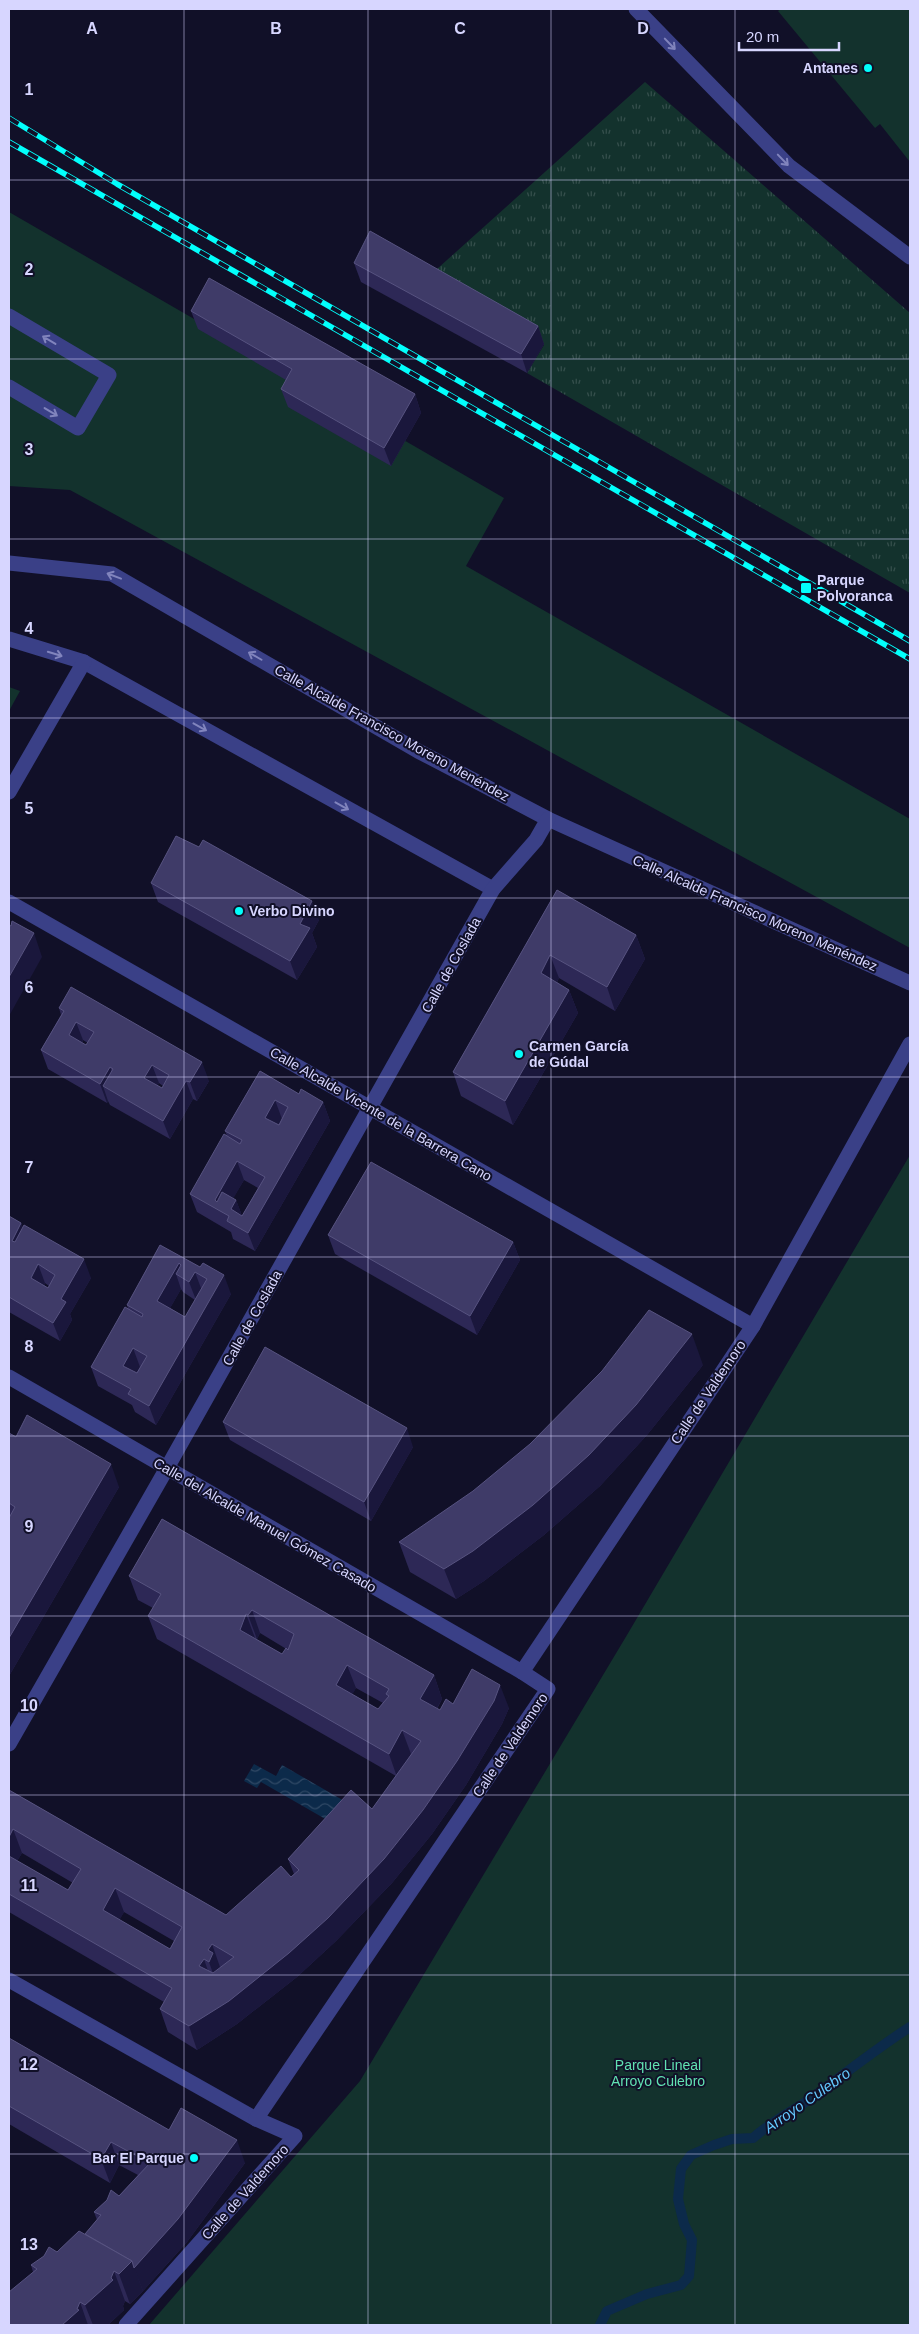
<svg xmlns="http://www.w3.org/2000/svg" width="919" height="2334" font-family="Helvetica,sans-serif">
<defs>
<pattern id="grass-tufts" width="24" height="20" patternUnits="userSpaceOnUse" patternTransform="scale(1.25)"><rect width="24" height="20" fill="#13322d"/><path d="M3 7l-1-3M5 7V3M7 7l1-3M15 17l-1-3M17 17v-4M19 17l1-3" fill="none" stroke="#354f4c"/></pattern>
<pattern id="water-waves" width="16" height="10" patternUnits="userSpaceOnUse" patternTransform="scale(1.25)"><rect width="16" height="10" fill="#0c2a4a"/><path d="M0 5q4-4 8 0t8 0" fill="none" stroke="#2f4865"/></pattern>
</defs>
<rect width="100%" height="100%" fill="#111028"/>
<polygon fill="url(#grass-tufts)" points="645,82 910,313 910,593 527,373 544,345 427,278"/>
<g fill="#13322d">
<polygon points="781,9 910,9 910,162 880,124 875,128 778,11"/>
<polygon points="9,212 504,498 466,566 910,819 910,948 70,490 9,486"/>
<polygon points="9,687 20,691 9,711"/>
<polygon points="910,1155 910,2325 149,2325 360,2081 627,1635"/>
</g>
<polygon fill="url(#water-waves)" points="254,1764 276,1776 282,1765 346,1802 334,1824 261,1782 257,1788 244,1781"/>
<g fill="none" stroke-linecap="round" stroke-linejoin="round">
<path stroke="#0c2a4a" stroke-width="10" d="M600,2325L607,2311L647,2294L681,2285L689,2276L692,2240L684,2224L678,2199L681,2169L691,2155L714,2145L732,2139L753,2138C772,2121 793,2111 813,2097C846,2073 877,2048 910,2027"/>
<g stroke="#3a4087" stroke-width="15">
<polyline points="636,9 789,166 910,257"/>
<polyline points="9,316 109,375 78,428 9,387"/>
<polyline points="9,563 112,574 418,751 548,819 910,983"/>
<polyline points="9,639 84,662 493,889"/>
<polyline points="9,792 84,662"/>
<polyline points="9,902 753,1326"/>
<polyline points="9,1377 522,1672"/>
<polyline points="9,1744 167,1468 493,889 536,840 548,819"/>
<polyline points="9,1980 256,2119"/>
<polyline points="126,2325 295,2136 256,2119 548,1689 522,1672 753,1326 910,1044"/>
</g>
<g stroke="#02fffc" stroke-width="5.5">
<g id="rail">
<polyline points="9,118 117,184 910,641"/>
<polyline points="9,142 910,659"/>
</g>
</g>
<use href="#rail" stroke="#111028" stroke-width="4" stroke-dasharray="11" stroke-linecap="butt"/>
</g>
<g fill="#2d2856" fill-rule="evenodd">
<polygon points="354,263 538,326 544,344 527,373 361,282"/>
<polygon points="191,311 415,394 421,413 391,466 288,407 281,389 286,380 198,329"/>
<polygon points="151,883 319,920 312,933 317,947 297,980 158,902"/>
<polygon points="557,890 636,935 645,959 615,1011 559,978 557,982 569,990 578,1013 513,1125 461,1096 453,1072"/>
<path d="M59,1008L209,1081L197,1101L193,1099L170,1139L110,1105L108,1101L107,1103L48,1069L41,1050L61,1015ZM83,1040L88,1043L86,1045L82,1043ZM159,1083L163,1086L162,1088L157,1086Z"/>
<path d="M260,1071L299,1094L323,1102L330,1121L255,1251L233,1239L231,1232L197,1212L190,1194L227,1136L225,1131ZM244,1180L258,1188L242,1216L236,1200L233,1198Z"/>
<path d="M9,1216L21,1223L23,1228L91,1278L70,1314L72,1320L60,1341L9,1312ZM45,1283L49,1286L48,1288L44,1285Z"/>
<polygon points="328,1235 513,1242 520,1260 477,1335 335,1254"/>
<path d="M160,1245L231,1294L156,1425L135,1412L132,1405L98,1386L91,1367L128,1309L127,1305ZM181,1289L183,1292L195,1300L185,1317L170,1308Z"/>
<polygon points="703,1365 647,1435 600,1486 544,1535 484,1581 456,1599 410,1572 399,1542"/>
<polygon points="223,1422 413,1447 371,1521 230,1440"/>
<polygon points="9,1433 119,1487 9,1676"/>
<path d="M162,1519L434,1675L442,1699L437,1709L440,1710L453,1704L509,1708L502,1724L466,1785L432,1834L392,1883L336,1941L297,1977L237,2024L197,2050L168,2032L160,2009L164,2002L9,1912V1790L226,1915L291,1877L294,1874L288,1859L372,1809L396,1776L157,1639L148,1616L153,1608L138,1600L129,1576ZM260,1633L288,1650L282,1654L254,1638L257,1639ZM356,1688L383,1703L378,1709L352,1694ZM22,1853L73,1883L68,1890L17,1861ZM124,1912L174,1941L170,1949L119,1920Z"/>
<polygon points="9,2038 169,2130 245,2163 187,2242 143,2291 130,2304 125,2301 123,2306 124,2310 108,2325 9,2325 33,2272 31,2265 57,2252 85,2234 97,2220 94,2212 119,2196 138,2175 119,2165 110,2183 9,2124"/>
</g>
<g fill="#1a173c">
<polygon points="538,326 544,344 527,373 521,354"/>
<polygon points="415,394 421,413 391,466 384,448"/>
<polygon points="312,901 319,920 312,933 317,947 297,980 290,961 300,924"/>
<polygon points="34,933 42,957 9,1016 9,977"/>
<polygon points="636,935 645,959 615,1011 607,987"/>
<polygon points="550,955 559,978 549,996 541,973"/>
<polygon points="569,990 578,1013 513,1125 505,1101"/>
<polygon points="76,1022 83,1040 76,1054 69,1035"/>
<polygon points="202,1062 209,1081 197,1101 190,1082"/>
<polygon points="152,1065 159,1083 151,1097 144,1078"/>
<polygon points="110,1067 117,1086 103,1086 108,1101 107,1103 100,1084"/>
<polygon points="186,1081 193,1099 170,1139 163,1121"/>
<polygon points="275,1100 282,1119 272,1136 265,1118"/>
<polygon points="323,1102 330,1121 255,1251 248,1233"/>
<polygon points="237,1161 244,1180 225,1213 215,1200"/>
<polygon points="236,1200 243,1218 231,1209"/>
<polygon points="21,1223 28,1242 18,1259 12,1241"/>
<polygon points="513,1242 520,1260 477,1335 470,1316"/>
<polygon points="84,1259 91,1278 70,1314 72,1320 60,1341 53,1323 61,1299"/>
<polygon points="179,1263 185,1279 176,1274 181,1289 164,1319 157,1301"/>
<polygon points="38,1264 45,1283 37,1296 31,1278"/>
<polygon points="195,1272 202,1291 196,1300 189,1282"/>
<polygon points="224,1275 231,1294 156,1425 149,1406"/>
<polygon points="692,1334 703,1365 647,1435 600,1486 544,1535 484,1581 456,1599 444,1569"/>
<polygon points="133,1348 140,1367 130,1384 123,1366"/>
<polygon points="407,1428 413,1447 371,1521 364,1502"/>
<polygon points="111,1464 119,1487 9,1676 9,1638"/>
<polygon points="252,1610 260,1633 257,1639 248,1615"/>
<polygon points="246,1614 255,1638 249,1653 240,1630"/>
<polygon points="347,1665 356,1688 345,1708 336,1685"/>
<polygon points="434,1675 442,1699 429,1722 420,1699"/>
<polygon points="500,1685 509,1708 502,1724 466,1785 432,1834 392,1883 336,1941 297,1977 237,2024 197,2050 189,2026"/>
<polygon points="402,1730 411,1754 397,1777 389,1754"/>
<polygon points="13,1829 22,1853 9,1875 9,1837"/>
<polygon points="115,1888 124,1912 112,1934 103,1910"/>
<polygon points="212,1944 220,1967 217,1985 209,1962 208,1950"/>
<polygon points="204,1959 212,1983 199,1966"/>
<polygon points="237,2140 245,2163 187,2242 143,2291 134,2268"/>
<polygon points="111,2142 119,2165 110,2183 101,2159"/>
<polygon points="132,2261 143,2291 130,2304 119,2274"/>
<polygon points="114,2271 125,2301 123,2306 124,2310 108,2325 93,2325 85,2305 111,2278"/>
<polygon points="80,2302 88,2325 62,2325 77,2309"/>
</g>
<g fill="#3f3b68" stroke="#575380" fill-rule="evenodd">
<polygon points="370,231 538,326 521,354 354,263"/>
<polygon points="209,278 415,394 384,448 281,389 292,369 191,311"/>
<polygon points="176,836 199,847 203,840 312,901 300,924 310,928 290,961 151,883"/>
<polygon points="557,890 636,935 607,987 550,955 541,973 569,990 505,1101 453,1072"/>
<polygon points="12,921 34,933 9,977 9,925 11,926"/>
<path d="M71,987L202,1062L190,1082L186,1081L163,1121L103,1086L113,1069L110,1067L100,1084L41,1050L64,1011L59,1008ZM76,1022L94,1032L86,1045L69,1035ZM152,1065L169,1075L162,1088L144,1078Z"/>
<path d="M260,1071L299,1094L301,1089L323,1102L248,1233L227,1221L229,1216L190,1194L224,1134L240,1144L242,1140L225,1131ZM275,1100L288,1107L279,1125L265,1118ZM237,1161L265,1177L242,1216L231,1209L236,1200L222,1192L217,1202L215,1200Z"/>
<polygon points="371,1162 513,1242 470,1316 328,1235"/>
<path d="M9,1216L21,1223L12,1241L15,1242L24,1225L84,1259L61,1299L66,1302L53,1323L9,1297ZM38,1264L55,1275L48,1288L31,1278Z"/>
<path d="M160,1245L200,1267L203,1263L224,1275L149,1406L128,1394L131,1389L91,1367L125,1307L142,1317L143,1314L127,1305ZM179,1263L181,1265L176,1274L189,1282L195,1272L207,1279L185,1317L157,1301ZM133,1348L147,1356L137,1373L123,1366Z"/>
<polygon points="649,1310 692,1334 636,1405 589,1455 533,1505 473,1551 444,1569 399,1542 473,1491 530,1444 602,1371"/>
<polygon points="265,1347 407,1428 364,1502 223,1422"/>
<polygon points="27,1415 111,1464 9,1638 9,1518 15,1507 9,1503 9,1433 16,1437"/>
<path d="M162,1519L434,1675L420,1699L440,1710L446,1699L453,1704L472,1669L500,1685L494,1701L457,1761L423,1810L384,1859L328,1918L289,1953L229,2001L189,2026L160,2009L172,1988L9,1894V1856L68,1890L81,1869L13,1829L9,1837V1790L226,1915L281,1866L291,1877L299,1870L288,1859L351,1790L372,1809L421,1741L402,1730L389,1754L148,1616L161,1594L129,1576ZM252,1610L294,1634L288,1650L286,1648L282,1654L240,1630L246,1614L248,1615ZM347,1665L389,1689L386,1694L389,1696L378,1709L336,1685ZM115,1888L182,1927L170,1949L103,1910ZM212,1944L234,1957L213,1973L199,1966L204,1959L209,1962L213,1953L208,1950Z"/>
<polygon points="9,2038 169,2130 181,2108 237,2140 178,2219 134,2268 132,2261 85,2234 101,2215 94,2212 107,2200 111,2190 119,2196 150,2163 111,2142 101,2159 9,2106"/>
<polygon points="79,2231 132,2261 119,2274 114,2271 111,2278 113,2280 85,2305 80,2302 77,2309 79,2310 62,2325 9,2325 9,2292 37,2269 31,2265 44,2256 49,2247 57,2252"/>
</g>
<defs><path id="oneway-shaft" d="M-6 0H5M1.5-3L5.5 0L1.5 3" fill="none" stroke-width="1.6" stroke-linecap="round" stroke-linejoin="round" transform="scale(1.25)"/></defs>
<g stroke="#8184bd">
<use href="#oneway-shaft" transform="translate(670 44) rotate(46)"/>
<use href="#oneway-shaft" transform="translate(783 160) rotate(46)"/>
<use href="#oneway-shaft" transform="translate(49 340) rotate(-149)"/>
<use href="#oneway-shaft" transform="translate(51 412) rotate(31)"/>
<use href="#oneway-shaft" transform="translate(114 576) rotate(-159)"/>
<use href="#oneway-shaft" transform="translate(55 654) rotate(17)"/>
<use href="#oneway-shaft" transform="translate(255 656) rotate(-150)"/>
<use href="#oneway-shaft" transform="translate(200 727) rotate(29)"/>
<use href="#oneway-shaft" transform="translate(342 806) rotate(29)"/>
</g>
<path fill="none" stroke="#d7d6ff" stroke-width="1" stroke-opacity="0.55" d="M184,9V2325M368,9V2325M551,9V2325M735,9V2325M9,180H910M9,359H910M9,539H910M9,718H910M9,898H910M9,1077H910M9,1257H910M9,1436H910M9,1616H910M9,1795H910M9,1975H910M9,2154H910"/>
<g fill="#02fffc" stroke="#111028" stroke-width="2">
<circle cx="868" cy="68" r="5"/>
<rect x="800" y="582" width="12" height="12" rx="2.5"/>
<circle cx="239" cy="911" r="5"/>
<circle cx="519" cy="1054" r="5"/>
<circle cx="194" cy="2158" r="5"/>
</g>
<g text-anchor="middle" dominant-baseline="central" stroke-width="4" stroke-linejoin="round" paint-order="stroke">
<g font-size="14" font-weight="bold" fill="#d7d6ff" stroke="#111028" text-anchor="start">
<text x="858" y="68" text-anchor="end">Antanes</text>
<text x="817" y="580">Parque<tspan x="817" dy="16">Polvoranca</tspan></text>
<text x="249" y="911">Verbo Divino</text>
<text x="529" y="1046">Carmen García<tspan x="529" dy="16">de Gúdal</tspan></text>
<text x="184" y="2158" text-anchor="end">Bar El Parque</text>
</g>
<g font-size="14" fill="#d7d6ff" stroke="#111028">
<text transform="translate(392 733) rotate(29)">Calle Alcalde Francisco Moreno Menéndez</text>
<text transform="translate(755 913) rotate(24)">Calle Alcalde Francisco Moreno Menéndez</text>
<text transform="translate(451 965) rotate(-61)">Calle de Coslada</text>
<text transform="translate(381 1114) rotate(30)">Calle Alcalde Vicente de la Barrera Cano</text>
<text transform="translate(252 1318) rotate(-61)">Calle de Coslada</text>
<text transform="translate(708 1392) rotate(-56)">Calle de Valdemoro</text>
<text transform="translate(265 1525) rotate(30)">Calle del Alcalde Manuel Gómez Casado</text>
<text transform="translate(510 1745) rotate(-56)">Calle de Valdemoro</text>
<text transform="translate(245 2192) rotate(-48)">Calle de Valdemoro</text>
</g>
<g font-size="14" fill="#61e1b2" stroke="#111028">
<text x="658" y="2065">Parque Lineal<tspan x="658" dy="16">Arroyo Culebro</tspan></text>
</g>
<g font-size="15" font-style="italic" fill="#64c9ff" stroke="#111028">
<text transform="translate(807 2100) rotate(-35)">Arroyo Culebro</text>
</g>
</g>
<g font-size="16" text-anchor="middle" font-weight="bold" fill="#d7d6ff" stroke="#111028" stroke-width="4" stroke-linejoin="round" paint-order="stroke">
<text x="92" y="34">A</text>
<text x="276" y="34">B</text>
<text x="460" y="34">C</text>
<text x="643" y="34">D</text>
<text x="29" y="95">1</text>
<text x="29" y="275">2</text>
<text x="29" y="455">3</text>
<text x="29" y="634">4</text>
<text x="29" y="814">5</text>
<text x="29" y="993">6</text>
<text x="29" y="1173">7</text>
<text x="29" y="1352">8</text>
<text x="29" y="1532">9</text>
<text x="29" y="1711">10</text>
<text x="29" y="1891">11</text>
<text x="29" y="2070">12</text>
<text x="29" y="2250">13</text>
</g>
<rect width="919" height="2334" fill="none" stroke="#d7d6ff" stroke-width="20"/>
<path d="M739 42v8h100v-8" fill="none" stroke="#d7d6ff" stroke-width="2.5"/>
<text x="746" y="42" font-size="15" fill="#d7d6ff" stroke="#111028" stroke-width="4" paint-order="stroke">20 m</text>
</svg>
